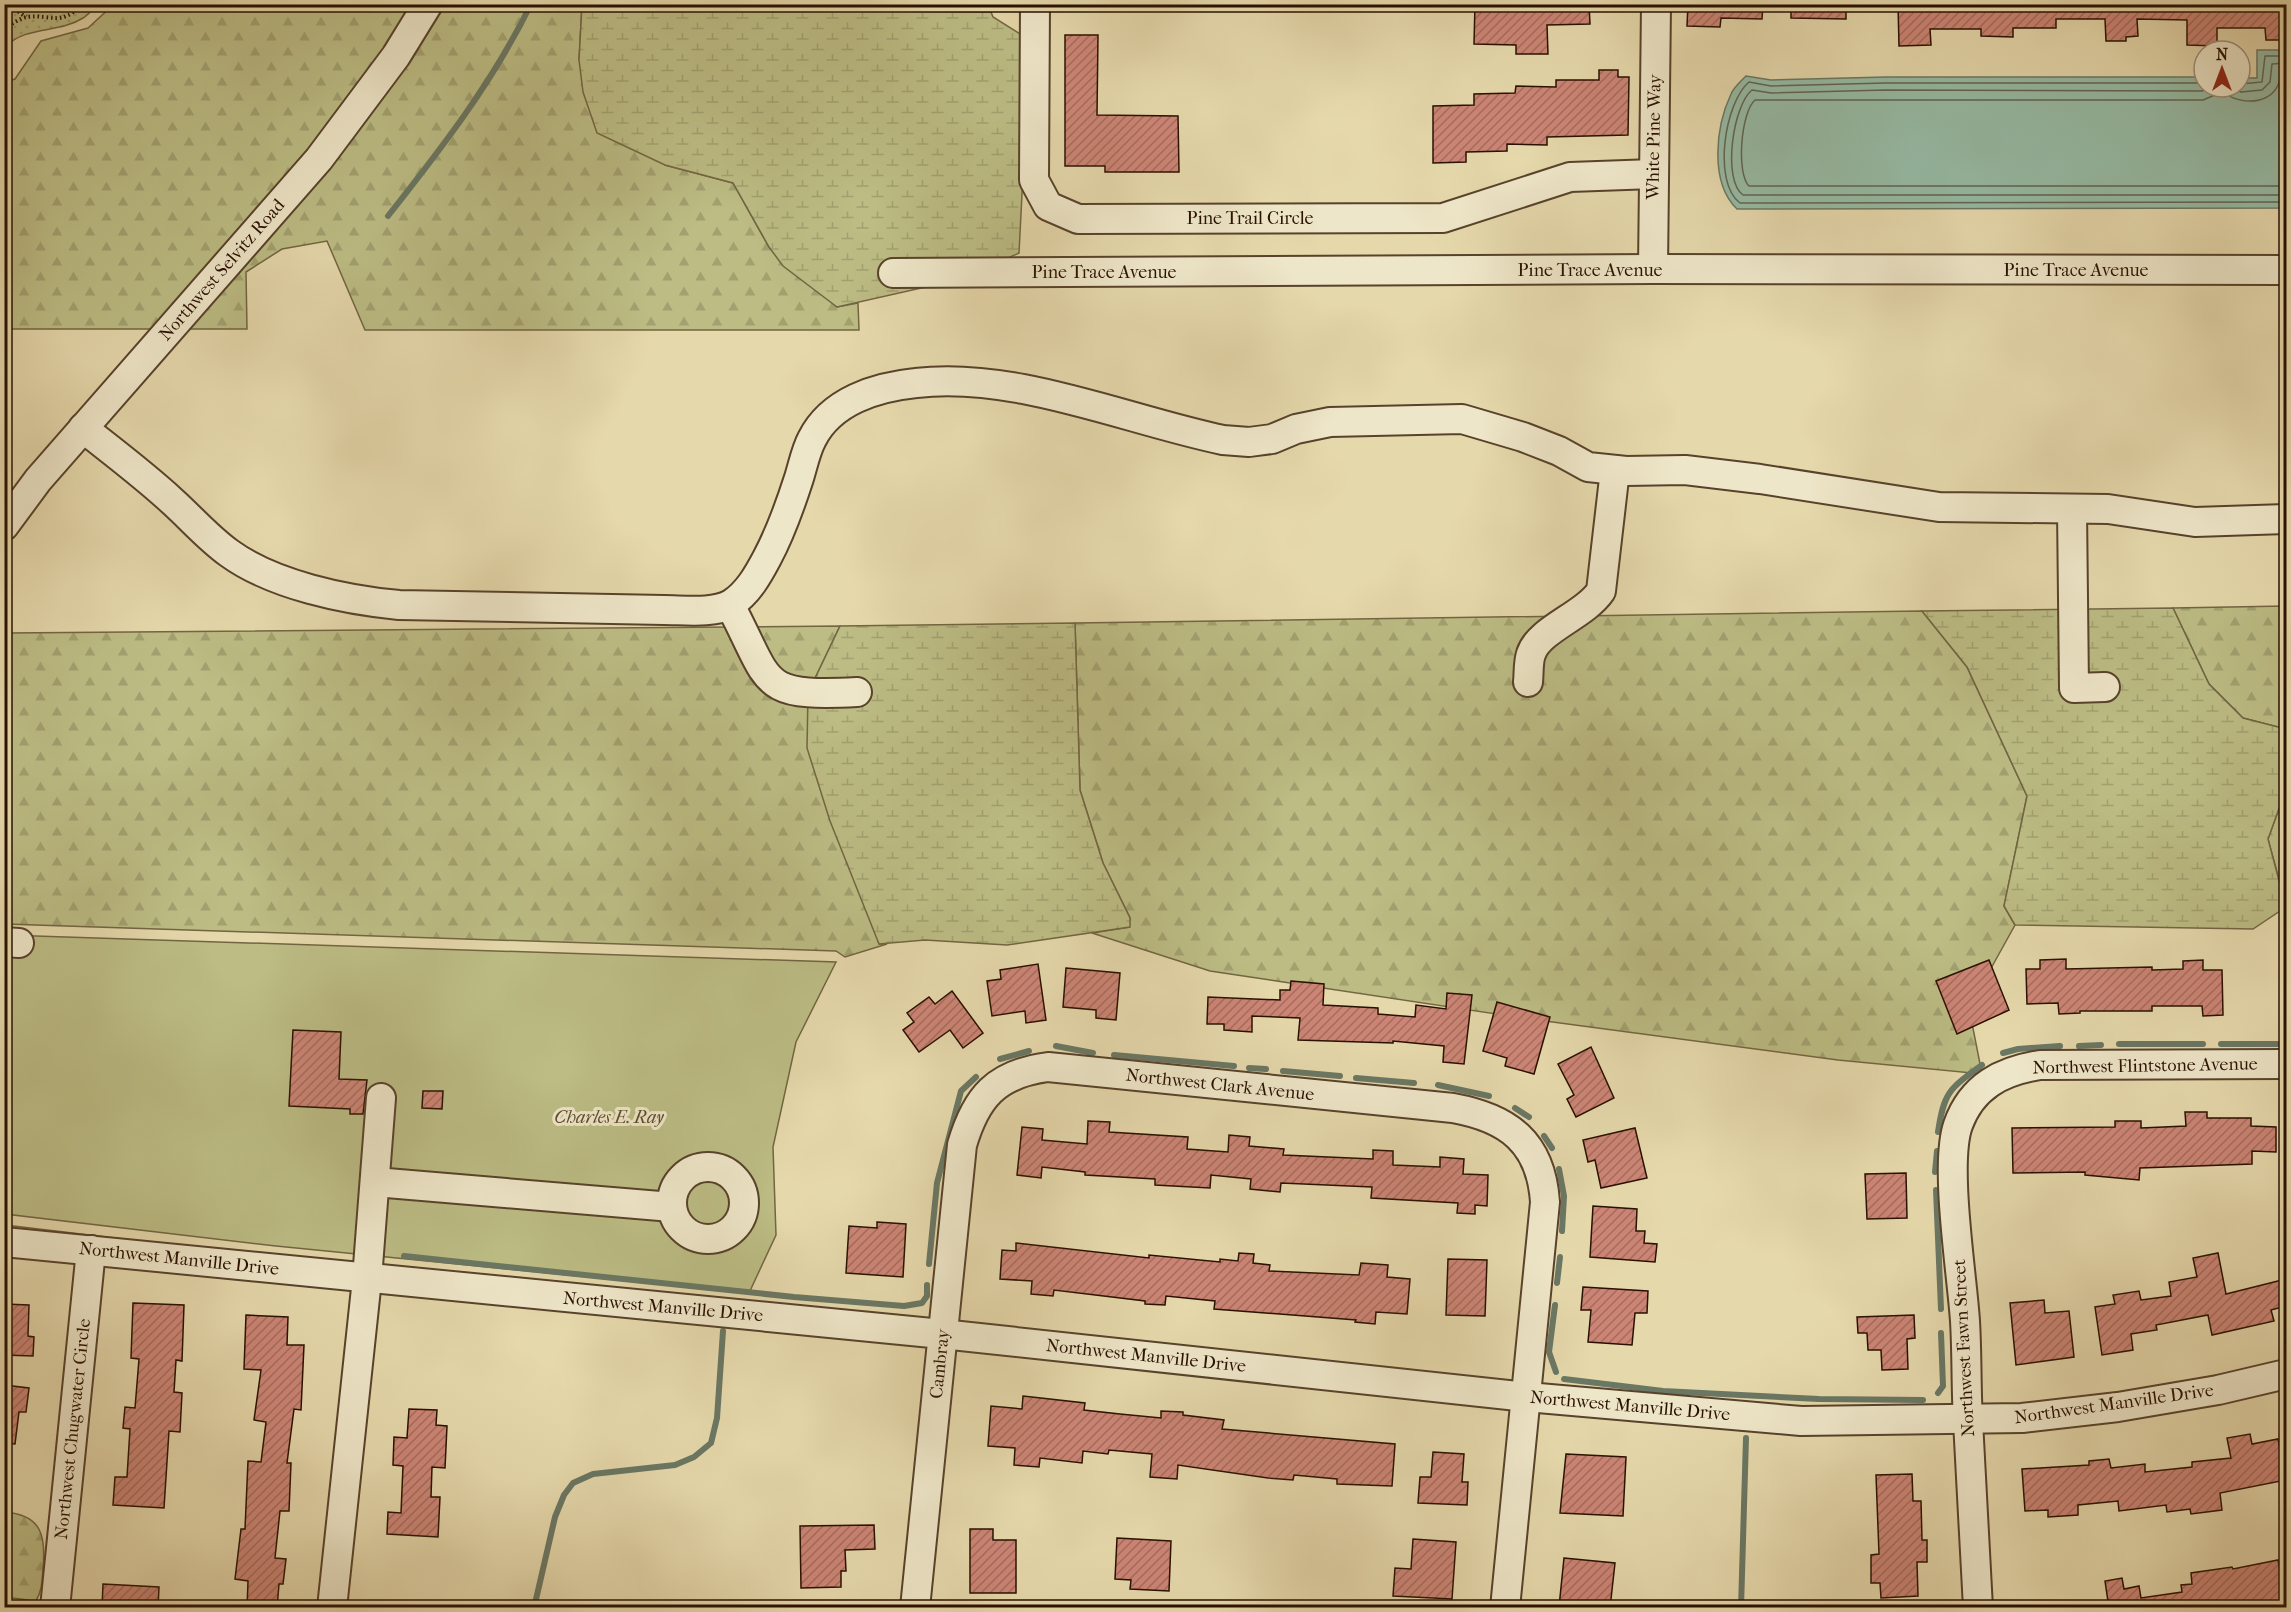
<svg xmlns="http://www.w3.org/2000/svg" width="2291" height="1612" font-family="'IM FELL French Canon',serif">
<defs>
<pattern id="grass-dots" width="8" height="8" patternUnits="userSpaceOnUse" patternTransform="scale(1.5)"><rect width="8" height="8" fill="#bcbc84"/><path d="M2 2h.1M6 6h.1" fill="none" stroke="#a2a170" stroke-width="1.8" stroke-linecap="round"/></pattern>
<pattern id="forest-firs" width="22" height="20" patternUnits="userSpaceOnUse" patternTransform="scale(1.5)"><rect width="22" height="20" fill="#bcbc84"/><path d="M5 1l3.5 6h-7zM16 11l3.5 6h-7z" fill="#a2a170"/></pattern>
<pattern id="wetland-marsh" width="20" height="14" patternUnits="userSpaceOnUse" patternTransform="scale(1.5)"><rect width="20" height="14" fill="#bcbc84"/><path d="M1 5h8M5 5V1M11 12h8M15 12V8" fill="none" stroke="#a2a170"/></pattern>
<pattern id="building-hatch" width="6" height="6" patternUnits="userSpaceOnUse" patternTransform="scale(1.5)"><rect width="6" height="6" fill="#cc8575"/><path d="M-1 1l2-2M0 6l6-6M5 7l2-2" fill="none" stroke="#a66b5e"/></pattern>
</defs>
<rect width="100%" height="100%" fill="#e5d8ab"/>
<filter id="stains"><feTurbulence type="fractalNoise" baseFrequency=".00333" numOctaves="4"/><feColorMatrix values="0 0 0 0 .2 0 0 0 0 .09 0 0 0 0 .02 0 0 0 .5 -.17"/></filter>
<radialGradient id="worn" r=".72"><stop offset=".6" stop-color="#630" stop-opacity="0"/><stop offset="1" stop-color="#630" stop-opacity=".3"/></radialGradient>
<path fill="url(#grass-dots)" stroke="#726642" stroke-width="1.5" d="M5,4H97V5C93,9 88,15 83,18C58,34 27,25 5,47Z"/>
<g fill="url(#forest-firs)" stroke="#726642" stroke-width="1.5">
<polygon points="582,4 579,60 665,165 733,183 769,247 837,307 858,303 859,330 365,330 327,241 282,249 246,272 247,329 184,329 440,5"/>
<polygon points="113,5 416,5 312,152 156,329 5,329 5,82 15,79 41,41 88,28"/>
<polygon points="2286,606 2286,729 2243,718 2209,684 2173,608"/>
<polygon points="1922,611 1967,667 2027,796 2004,906 2015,925 1969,1008 1982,1074 1838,1060 1530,1019 1210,971 1092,933 1129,927 1130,918 1103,863 1080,790 1075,623"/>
<polygon points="840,626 808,693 879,944 887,944 845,957 836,951 5,924 5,633"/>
<polygon points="2286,789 2286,905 2268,839"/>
<path d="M5,1512C42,1515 46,1536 43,1569C42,1581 42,1591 36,1601L5,1597Z"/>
</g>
<g fill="url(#wetland-marsh)" stroke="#726642" stroke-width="1.5">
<polygon points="889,4 890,11 991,12 993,17 1025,37 1024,155 1019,253 999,262 884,262 884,284 939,284 837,307 783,266 769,247 733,183 665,165 597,133 583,92 579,60 582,5"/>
<polygon points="2173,608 2209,684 2243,718 2286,729 2286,789 2268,839 2286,907 2253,929 2015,925 2004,906 2027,796 1967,667 1922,611"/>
<polygon points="1075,623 1080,790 1103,863 1130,918 1130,927 1007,945 925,940 879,944 830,821 807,748 808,693 840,626"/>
</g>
<g fill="#bcbc84" stroke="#726642" stroke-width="1.5">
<polygon points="5,935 836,962 796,1042 773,1147 776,1235 749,1293 276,1246 5,1214"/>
<polygon points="5,1225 275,1257 5,1230"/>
</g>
<path fill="#96bba5" stroke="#6a7763" stroke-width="1.5" d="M2257,50H2286V208L1737,209C1709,182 1716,126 1731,94C1734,87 1741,81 1746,76L1771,80L1886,77H2204V87H2240V78H2257Z"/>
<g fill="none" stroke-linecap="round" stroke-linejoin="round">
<g stroke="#606652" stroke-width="1.5">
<path d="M2286,73L2281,74C2277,105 2244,107 2222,92L2203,100H1755C1741,112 1736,173 1749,186H2286"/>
<path d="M2204,83H1886L1771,86L1749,82C1725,102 1712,182 1740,203L2286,202"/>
<polyline points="2240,84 2262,82 2265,56 2286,56"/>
<path d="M2213,87L2202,91L1886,90L1771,93L1752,90C1733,105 1722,180 1743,195H2286"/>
<polyline points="2231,87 2241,92 2262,90 2270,82 2272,64 2286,63"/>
</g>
<g stroke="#6a7763" stroke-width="6">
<path d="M388,216C441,149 493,82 531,4"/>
<polyline points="2119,1044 2203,1044"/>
<polyline points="2221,1044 2286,1044"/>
<polyline points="1056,1046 1093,1053"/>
<polyline points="2079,1046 2101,1045"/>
<polyline points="2003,1053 2018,1049 2060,1046"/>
<polyline points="1114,1055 1234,1066"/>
<polyline points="1000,1059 1029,1051"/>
<polyline points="1249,1068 1266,1069"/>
<polyline points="1283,1071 1340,1076"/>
<polyline points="1356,1078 1414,1083"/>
<polyline points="1438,1085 1489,1096"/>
<polyline points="1515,1108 1529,1117"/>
<path d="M1938,1132C1944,1092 1949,1089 1982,1065"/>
<polyline points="1544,1136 1552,1148"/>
<polyline points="1559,1169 1564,1196 1562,1231"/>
<polyline points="1935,1172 1937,1151"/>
<polyline points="1936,1190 1941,1309"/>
<polyline points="404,1256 794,1297 904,1306 922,1303 927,1296 927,1285"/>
<polyline points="929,1264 937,1183 961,1091 976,1077"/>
<polyline points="1557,1283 1560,1257"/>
<polyline points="1555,1305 1549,1352 1556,1372"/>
<polyline points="1564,1379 1663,1391 1819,1399 1923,1400"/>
<polyline points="1938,1393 1943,1386 1941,1333"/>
<polyline points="534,1608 555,1517 564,1495 573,1483 593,1474 675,1465 694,1457 711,1443 717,1418 723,1331"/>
<polyline points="1741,1608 1746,1438"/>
</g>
</g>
<g fill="url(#building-hatch)" stroke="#291000" stroke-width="1.5">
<polygon points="1475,4 1589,4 1590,24 1547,25 1548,54 1516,54 1516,45 1474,44"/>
<polygon points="1688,4 1763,4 1762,19 1721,18 1720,27 1687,26"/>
<polygon points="1791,4 1846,4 1846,19 1791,18"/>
<polygon points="1898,4 2286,4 2286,40 2266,40 2265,28 2217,28 2217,46 2187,45 2187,20 2137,19 2138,36 2126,37 2126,41 2106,41 2105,19 2056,19 2056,28 2013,28 2013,37 1981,36 1981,29 1930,29 1931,45 1899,46"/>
<polygon points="1065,35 1098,35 1097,115 1178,116 1179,172 1105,172 1105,166 1065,166"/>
<polygon points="1599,70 1618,70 1618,77 1629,77 1628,135 1547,137 1547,145 1507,144 1507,151 1466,152 1466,162 1433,163 1433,106 1474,105 1474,94 1515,93 1516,86 1556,87 1556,80 1599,80"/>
<polygon points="2066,959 2066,969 2152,967 2152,970 2183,969 2183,961 2203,960 2203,970 2222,970 2223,1015 2203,1016 2202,1006 2152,1006 2152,1011 2080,1011 2080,1013 2059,1014 2058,1003 2027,1004 2026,969 2040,969 2040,960"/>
<polygon points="1989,960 2009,1010 1957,1034 1936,981"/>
<polygon points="1038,964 1046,1020 1026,1023 1025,1011 992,1016 987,981 1001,979 1000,970"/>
<polygon points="1066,968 1120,973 1116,1020 1096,1018 1096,1010 1063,1007"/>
<polygon points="1291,981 1324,984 1323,1005 1378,1008 1378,1014 1415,1017 1416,1005 1446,1009 1447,993 1472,995 1464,1064 1443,1062 1444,1046 1393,1041 1393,1043 1298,1040 1300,1018 1252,1016 1252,1032 1224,1030 1224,1024 1207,1024 1208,997 1280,1000 1280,990 1290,990"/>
<polygon points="952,991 983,1033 963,1048 950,1030 919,1052 903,1030 914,1022 907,1013 929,997 935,1004"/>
<polygon points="1497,1002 1550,1017 1534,1074 1505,1066 1507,1058 1483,1051"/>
<polygon points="293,1030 341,1032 339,1079 367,1080 363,1114 350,1114 350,1109 289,1106"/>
<polygon points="1591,1047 1614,1098 1576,1117 1567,1099 1574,1095 1558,1064"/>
<polygon points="423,1091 443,1091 442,1109 422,1108"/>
<polygon points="2185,1112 2207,1112 2207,1118 2251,1118 2251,1126 2276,1127 2276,1152 2252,1151 2252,1164 2140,1168 2139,1180 2085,1175 2085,1172 2013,1173 2012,1128 2115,1127 2115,1121 2141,1121 2141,1128 2186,1126"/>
<polygon points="1088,1121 1110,1122 1109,1132 1188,1137 1187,1149 1228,1152 1229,1135 1250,1137 1249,1146 1284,1149 1283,1155 1373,1159 1373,1150 1393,1151 1393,1165 1440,1167 1440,1157 1464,1159 1463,1174 1488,1175 1487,1206 1475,1205 1475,1214 1457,1213 1458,1203 1371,1198 1372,1187 1281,1183 1280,1192 1250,1189 1251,1179 1211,1175 1210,1188 1155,1185 1155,1179 1085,1175 1085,1172 1042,1167 1041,1178 1017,1175 1022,1127 1043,1129 1042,1140 1087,1144"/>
<polygon points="1635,1128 1647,1178 1601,1188 1595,1160 1588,1162 1583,1140"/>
<polygon points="1906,1173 1907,1218 1867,1219 1865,1174"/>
<polygon points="1593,1206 1637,1209 1636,1231 1645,1231 1644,1243 1657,1244 1655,1262 1590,1257"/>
<polygon points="877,1222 906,1224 903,1277 846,1273 849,1226 877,1228"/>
<polygon points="1016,1243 1149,1258 1149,1255 1220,1262 1220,1259 1238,1261 1239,1253 1254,1254 1253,1263 1270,1265 1269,1271 1359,1275 1361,1263 1388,1265 1387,1277 1410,1279 1407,1314 1376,1312 1375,1324 1355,1322 1356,1320 1214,1309 1215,1301 1166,1296 1165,1305 1145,1304 1145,1301 1054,1290 1053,1296 1031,1294 1032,1281 1000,1279 1002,1250 1016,1251"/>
<polygon points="2218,1253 2226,1294 2286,1279 2286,1306 2271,1310 2274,1321 2212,1335 2208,1315 2156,1325 2157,1330 2131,1334 2133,1350 2102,1355 2095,1307 2115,1304 2113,1295 2139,1291 2141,1300 2171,1296 2169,1282 2197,1277 2193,1258"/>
<polygon points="1448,1259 1487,1260 1485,1316 1446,1315"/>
<polygon points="1583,1287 1648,1291 1647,1313 1635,1313 1632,1345 1588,1342 1591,1310 1581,1310"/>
<polygon points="2044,1300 2045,1313 2069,1311 2074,1357 2016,1365 2010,1303"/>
<polygon points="133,1303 184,1305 182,1361 176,1360 174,1392 182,1393 180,1432 169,1431 164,1508 113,1505 115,1477 127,1477 130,1429 123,1428 125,1407 135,1408 139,1359 131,1358"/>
<polygon points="4,1304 29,1305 28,1336 34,1337 33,1356 4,1355"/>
<polygon points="246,1315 288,1317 287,1345 304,1345 301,1410 294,1409 287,1463 291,1463 289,1511 280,1511 275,1558 286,1559 283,1584 279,1584 277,1608 247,1608 248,1581 235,1579 241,1529 245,1529 248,1461 261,1462 266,1422 254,1420 261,1370 244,1369"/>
<polygon points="1914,1315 1915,1338 1907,1339 1908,1369 1882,1370 1881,1350 1868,1350 1867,1333 1858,1333 1857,1317"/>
<polygon points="4,1385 29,1388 26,1412 19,1412 15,1444 4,1443"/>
<polygon points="1023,1396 1085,1403 1084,1410 1120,1414 1161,1418 1161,1411 1183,1412 1183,1415 1224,1420 1222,1429 1395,1444 1392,1486 1337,1484 1337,1479 1294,1475 1293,1480 1268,1478 1178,1465 1177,1479 1150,1477 1152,1454 1109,1450 1108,1454 1083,1451 1082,1463 1040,1458 1039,1467 1014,1465 1015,1448 988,1446 991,1406 1022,1409"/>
<polygon points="409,1409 437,1410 436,1425 447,1426 445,1468 432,1467 431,1497 440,1497 438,1537 387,1534 388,1512 401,1513 403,1466 393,1465 394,1437 407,1438"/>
<polygon points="2250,1434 2252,1444 2278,1439 2286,1480 2220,1493 2222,1510 2191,1514 2190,1509 2167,1512 2166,1505 2119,1511 2118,1501 2078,1505 2078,1515 2048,1517 2048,1510 2025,1511 2022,1469 2089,1465 2089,1461 2109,1459 2111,1468 2145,1464 2145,1472 2192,1467 2192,1462 2231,1458 2227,1438"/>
<polygon points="1433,1452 1464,1454 1462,1482 1468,1482 1467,1505 1418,1503 1420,1477 1431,1477"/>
<polygon points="1566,1454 1626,1457 1623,1516 1560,1513"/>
<polygon points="1912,1474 1913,1501 1921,1501 1922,1540 1927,1540 1927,1562 1917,1562 1918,1596 1881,1598 1880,1583 1871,1583 1871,1555 1879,1554 1876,1475"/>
<polygon points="874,1525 875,1549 845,1550 846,1571 841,1571 841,1587 801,1588 800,1526"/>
<polygon points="970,1529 993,1529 993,1540 1016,1540 1016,1593 970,1593"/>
<polygon points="1117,1538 1171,1541 1169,1591 1130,1589 1131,1580 1115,1579"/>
<polygon points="1413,1539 1456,1542 1452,1599 1393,1596 1395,1568 1411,1569"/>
<polygon points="1564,1558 1615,1563 1610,1608 1559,1607"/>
<polygon points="2278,1560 2280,1571 2286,1570 2286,1596 2281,1597 2283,1608 2109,1608 2105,1581 2122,1578 2124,1589 2139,1586 2141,1598 2182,1592 2181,1585 2192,1584 2191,1573 2232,1567 2233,1569"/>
<polygon points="103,1584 159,1587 158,1608 102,1608"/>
</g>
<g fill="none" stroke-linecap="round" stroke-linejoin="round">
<g stroke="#58422b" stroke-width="32">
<g id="minor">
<polyline points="1035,4 1034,180 1048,206 1078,219 1443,218 1570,177 1654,174"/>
<polyline points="1653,269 1656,4"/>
<polyline points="893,273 1653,269 2286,270"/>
<path d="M83,428C113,452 144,475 172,501C191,518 208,538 229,553C273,585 345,600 399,605L664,610C684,610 713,614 731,604C748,593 758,575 767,558C781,532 790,506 799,478C803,465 806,450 812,439C831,401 876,387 916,383C1014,371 1127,420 1223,440L1249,442L1272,439L1296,429L1330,422L1462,419L1523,437L1559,451L1588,467L1626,471L1685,470L1760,479L1939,507L2108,509L2195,522L2286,519"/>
<polyline points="2072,509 2074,688 2105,687"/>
<polyline points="4,526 38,480 319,159 396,56 428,4"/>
<path d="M730,605C772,684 757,697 857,692"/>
<path d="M1528,682C1529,673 1528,662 1531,654C1539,629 1584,616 1601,591L1615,470"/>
<polyline points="4,942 19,943"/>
<circle cx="708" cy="1203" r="36"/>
<polyline points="375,1182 672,1207"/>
<polyline points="4,1242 942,1334 1527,1397 1801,1421 2022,1418 2118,1407 2218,1390 2286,1374"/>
<polyline points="55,1608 91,1250"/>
<polyline points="332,1608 367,1279 381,1098"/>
<path d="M915,1608L962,1145C976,1097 996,1074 1048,1067L1453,1108C1508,1118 1541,1142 1545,1202L1505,1608"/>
<path d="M1978,1608C1975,1545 1971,1483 1968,1421C1966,1387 1967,1354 1965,1321C1962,1274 1944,1165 1958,1125C1972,1086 2002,1071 2040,1065L2286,1064"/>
</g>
</g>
<g stroke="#291000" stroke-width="4" stroke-dasharray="1.5 3" stroke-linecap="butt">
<polyline points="7,4 26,17"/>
<path d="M4,28C11,25 20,18 27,17C52,14 61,27 82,4"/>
</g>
<use href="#minor" stroke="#eee6c8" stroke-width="28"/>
</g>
<g text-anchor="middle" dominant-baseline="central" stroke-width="6" stroke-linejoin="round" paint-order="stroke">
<g font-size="18" fill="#291000" stroke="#eee6c8">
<text transform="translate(1654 137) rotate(-89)">White Pine Way</text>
<text x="1250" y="218">Pine Trail Circle</text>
<text transform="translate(222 270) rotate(-49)">Northwest Selvitz Road</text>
<text x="1590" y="270">Pine Trace Avenue</text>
<text x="2076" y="270">Pine Trace Avenue</text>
<text x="1104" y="272">Pine Trace Avenue</text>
<text transform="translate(2145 1066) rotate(-1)">Northwest Flintstone Avenue</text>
<text transform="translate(1220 1085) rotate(6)">Northwest Clark Avenue</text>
<text transform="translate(179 1259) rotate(6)">Northwest Manville Drive</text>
<text transform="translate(663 1307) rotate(5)">Northwest Manville Drive</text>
<text transform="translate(1964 1348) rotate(-93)">Northwest Fawn Street</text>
<text transform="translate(1146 1356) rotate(6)">Northwest Manville Drive</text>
<text transform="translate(940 1364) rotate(-84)">Cambray</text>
<text transform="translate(2114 1404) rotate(-8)">Northwest Manville Drive</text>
<text transform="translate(1630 1406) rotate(5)">Northwest Manville Drive</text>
<text transform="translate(73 1429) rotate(-84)">Northwest Chugwater Circle</text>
</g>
<g font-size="18" font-style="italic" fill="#5c4c2e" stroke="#eee6c8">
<text x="609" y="1117">Charles E. Ray</text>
</g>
</g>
<rect width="2291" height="1612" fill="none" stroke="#e5d8ab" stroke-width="24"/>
<rect x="6" y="6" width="2279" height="1600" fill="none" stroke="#291000" stroke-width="3"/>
<rect x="12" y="12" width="2267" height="1588" fill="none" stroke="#291000" stroke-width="1.5"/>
<g transform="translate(2222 69)"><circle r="28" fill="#eee6c8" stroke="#9f9078" stroke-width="1.5"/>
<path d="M0-4.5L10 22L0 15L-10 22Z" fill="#8f2418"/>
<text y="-9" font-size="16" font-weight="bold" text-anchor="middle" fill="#291000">N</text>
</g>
<rect width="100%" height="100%" filter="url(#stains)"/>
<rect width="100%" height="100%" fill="url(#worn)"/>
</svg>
